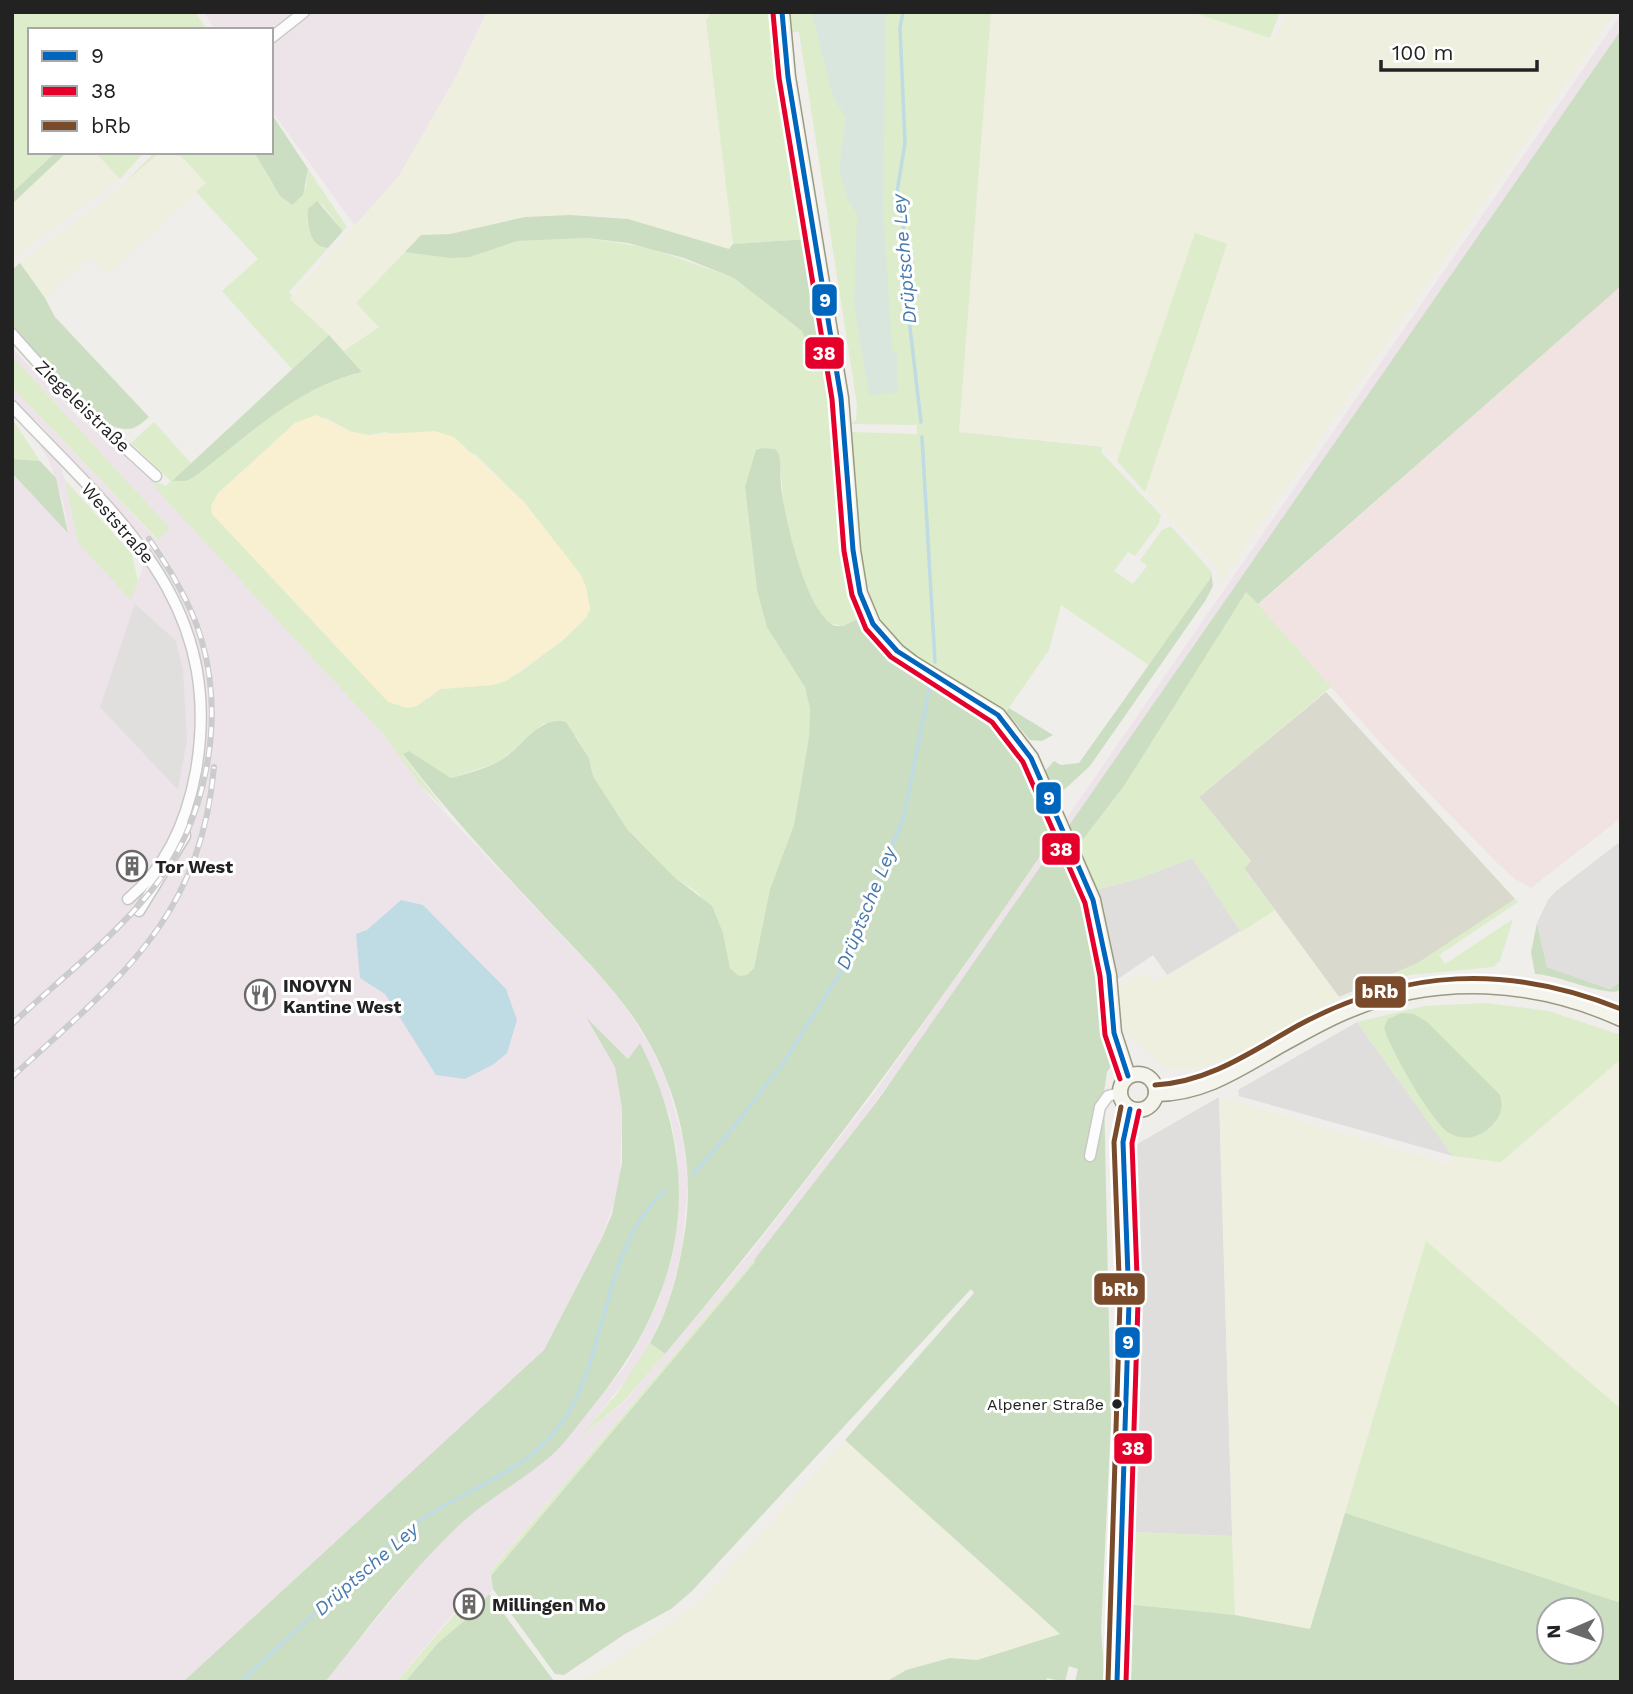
<svg xmlns="http://www.w3.org/2000/svg" width="1633" height="1694" font-family="'Work Sans',sans-serif">
<rect width="100%" height="100%" fill="#f0eeeb"/>
<g fill="#dfdedc">
<polygon points="1192,858 1241,932 1169,978 1153,955 1115,981 1095,890 1137,879"/>
<polygon points="1357,1022 1453,1156 1239,1096 1238,1090"/>
<polygon points="1219,1097 1232,1536 1130,1532 1139,1308 1134,1150 1139,1143"/>
</g>
<polygon fill="#f1e3e1" points="1621,286 1621,818 1531,888 1515,879 1498,864 1384,747 1258,605"/>
<g fill="#ede4e9" fill-rule="evenodd">
<polygon points="204,12 487,12 453,82 399,176 355,226 271,110 271,30 215,30"/>
<path d="M1621,14V30L940,1014L841,1149L754,1260L490,1571L493,1589L471,1615L462,1608L457,1609L396,1682H325L432,1551L481,1504L553,1454L626,1365L659,1300L674,1242L679,1193L677,1151L670,1116L640,1044L628,1059L589,1020L615,1067L622,1108L620,1184L602,1238L544,1350L183,1682H12V473L68,531L63,501L49,461L12,398V387L157,540L170,528L12,356V348L78,417L106,439L150,480L382,733L431,798L603,979L626,1008L649,1044L666,1079L683,1139L688,1185L682,1248L670,1298L655,1335L634,1369L582,1436L625,1401L665,1354L750,1253L872,1096L982,941ZM35,419L151,546L131,599L78,543L72,504L61,467Z"/>
</g>
<polygon fill="#d9d9cd" points="1326,692 1515,899 1418,963 1339,997 1244,868 1251,861 1199,797"/>
<g fill="#efefdf">
<polygon points="487,12 711,12 706,21 733,244 729,249 608,216 525,217 450,234 421,235 356,303 379,327 344,351 289,299 399,176 453,82"/>
<polygon points="991,12 1192,12 1275,40 1287,12 1615,12 1220,583 1215,565 1145,492 1227,244 1195,234 1117,461 1103,447 1088,443 959,433"/>
<polygon points="67,152 94,152 120,179 12,259 12,204"/>
<polygon points="159,153 180,156 206,183 108,274 90,256 45,298 20,263 113,194"/>
<polygon points="1275,910 1339,997 1234,1056 1193,1070 1166,1068 1125,1032 1116,988 1142,974 1147,974 1154,983"/>
<polygon points="1621,1059 1621,1409 1426,1242 1310,1629 1235,1615 1219,1097 1448,1164 1453,1156 1501,1162"/>
<polygon points="845,1440 1060,1634 976,1660 950,1658 906,1670 886,1682 578,1682 624,1656 700,1602"/>
</g>
<g fill="#ddeccb" fill-rule="evenodd">
<polygon points="12,12 195,12 207,30 30,30 30,152 56,152 12,193"/>
<polygon points="711,12 771,12 810,239 733,244 706,20"/>
<path d="M789,12H991L959,432L1103,447L1101,452L1161,515L1158,525L1135,556L1128,552L1114,571L1133,584L1147,566L1140,560L1162,530L1171,526L1211,571L1210,579L1150,666L1061,605L1049,650L1006,712C973,688 934,671 902,645C850,602 857,495 852,432L917,434V425L851,424L856,420L857,405L799,32H791Z"/>
<polygon points="1192,12 1280,12 1270,38"/>
<polygon points="95,152 144,152 120,179"/>
<polygon points="155,152 254,152 271,182 289,204 306,187 308,169 347,227 343,231 322,204 307,220 310,234 323,248 328,248 289,292 292,295 290,299 329,335 292,369 222,291 258,259 196,192 206,183 181,156 159,153 124,183"/>
<polygon points="1195,233 1227,244 1145,492 1117,461"/>
<path d="M587,238L650,248L734,278L803,331L822,373L827,371L838,429L850,591L860,618L843,626L828,623C804,593 791,545 784,507C781,487 783,467 775,449L762,448L745,487L757,590L805,687L810,709L809,737L794,825L770,889L754,968L747,975L739,976L730,968L723,933L698,893L673,876L627,829L593,776L589,758L576,736L544,723L499,762L451,778L409,751L403,755L445,810L419,783L382,733L166,500L150,480L166,486L171,481L131,443L154,422L191,463L172,481H186L287,403L332,381L362,372L344,351L379,327L356,303L405,252L470,257L517,241ZM326,418L352,432L369,435L385,432L475,454L524,502L581,575L586,587L590,609L586,618L562,641L519,673L493,685L440,689L428,699L267,449L295,423Z"/>
<polygon points="12,356 170,528 158,540 12,387"/>
<polygon points="12,420 15,423 40,461 12,459"/>
<polygon points="65,480 132,554 138,581 131,600 78,543"/>
<polygon points="1246,591 1331,687 1199,797 1251,861 1244,869 1275,910 1241,932 1192,858 1137,879 1095,890 1077,847 1124,786"/>
<polygon points="1515,899 1518,902 1439,955 1445,964 1513,919 1500,961 1493,967 1410,975 1360,990 1323,1006 1418,963"/>
<polygon points="1486,1003 1549,1011 1621,1035 1621,1059 1501,1162 1453,1156 1357,1022 1424,1006"/>
<polygon points="1426,1241 1621,1409 1621,1603 1345,1513"/>
<polygon points="754,1260 755,1262 491,1576 490,1572"/>
<polygon points="650,1343 665,1354 624,1401 579,1438 616,1395"/>
<polygon points="1130,1532 1232,1536 1235,1615 1127,1605"/>
<polygon points="461,1607 471,1615 438,1643 405,1682 396,1682"/>
</g>
<g fill="#cbdec1" fill-rule="evenodd">
<polygon points="1621,30 1621,286 1258,604 1246,592 1124,786 1077,847 1068,827"/>
<polygon points="271,113 308,169 303,195 292,205 280,196 254,152 271,152"/>
<polygon points="56,152 67,152 12,204 12,193"/>
<path d="M317,201L343,231L328,248C309,247 307,224 308,209Z"/>
<polygon points="570,215 628,219 729,249 733,244 810,239 827,371 822,374 802,331 734,278 684,258 628,243 587,238 517,241 470,257 451,258 405,252 421,235 450,234 525,217"/>
<path d="M20,263L45,298L55,317L149,417C142,423 135,430 125,429C88,426 36,354 12,327V270Z"/>
<path d="M329,335L362,372C295,388 248,436 194,477L186,481H172Z"/>
<path d="M762,448L775,449L779,454C781,465 780,476 781,487C785,518 805,611 835,626H843L860,618L875,644L893,661L982,710L1015,739L1058,830C933,1014 808,1184 665,1354L650,1343C669,1310 678,1274 684,1237C698,1157 674,1070 625,1006C597,969 563,937 532,903C487,855 443,807 403,754L409,751L451,778C466,774 484,769 498,762C521,750 538,715 566,722L589,758L593,776L627,829L673,876L712,906L723,933L730,968L739,976L747,975L754,968L770,889L794,825L809,737L810,709L805,687L767,627L757,590L745,487L756,450Z"/>
<polygon points="12,459 40,461 56,478 68,533 12,473"/>
<polygon points="1211,571 1213,586 1205,601 1090,766 1055,798 1044,772 1054,761 1061,765 1079,763 1210,579"/>
<polygon points="1009,708 1053,735 1042,741 1030,740 1006,712"/>
<polygon points="1061,837 1090,905 1107,1003 1114,1062 1107,1072 1104,1092 1111,1423 1101,1630 1105,1682 1075,1682 1078,1669 1069,1666 1065,1682 1047,1678 1046,1682 886,1682 906,1670 950,1658 977,1660 1060,1634 845,1440 974,1293 971,1289 692,1591 671,1609 625,1634 564,1675 555,1674 493,1589 491,1576 755,1262 754,1260 878,1100"/>
<path d="M1537,923L1547,967L1610,989L1621,981V990C1607,998 1556,974 1535,974L1531,952Z"/>
<path d="M1402,1013L1414,1014L1427,1022L1500,1095C1504,1110 1500,1118 1489,1128C1478,1138 1463,1141 1449,1133C1432,1123 1390,1049 1384,1028L1388,1019Z"/>
<path d="M586,1017L628,1059L640,1043C707,1175 685,1294 593,1406C580,1422 567,1441 552,1455C521,1482 485,1500 455,1529C407,1575 367,1630 325,1682H183L544,1350L602,1238L612,1214L622,1163V1108L615,1067Z"/>
<path d="M1345,1513L1621,1603V1682H1126L1124,1604L1235,1615L1310,1629ZM1549,1610H1591V1652H1549Z"/>
<polygon points="489,1594 554,1681 405,1682 438,1643 471,1615"/>
</g>
<polygon fill="#d9e6de" points="812,12 886,12 883,207 892,349 897,354 898,392 869,396 854,306 857,214 847,198 839,170 846,117 833,97"/>
<polygon fill="#f8f0d0" points="316,415 352,432 369,435 435,431 454,437 524,502 581,575 586,587 590,609 586,617 562,641 506,681 493,685 440,689 417,706 407,708 388,702 212,514 211,506 218,493 295,423"/>
<g fill="#e0dfde">
<polygon points="135,604 176,641 183,670 187,740 178,790 100,707"/>
<polygon points="1621,841 1621,981 1610,989 1547,967 1537,923 1548,900 1556,891"/>
</g>
<polygon fill="#bfdbe3" points="401,900 423,905 506,989 517,1020 507,1053 494,1064 465,1079 436,1075 385,994 360,978 356,934 367,930"/>
<g fill="none" stroke-linecap="round" stroke-linejoin="round">
<g stroke="#bfdbe3" stroke-width="3.5">
<polyline points="903,12 900,28 905,143 897,192 903,215 905,285 921,422"/>
<polyline points="922,437 935,662"/>
<polyline points="694,1173 729,1133 782,1065 844,967 904,816 930,684"/>
<path d="M241,1682C275,1649 311,1617 346,1585C371,1562 394,1538 422,1519C468,1488 523,1473 558,1428C611,1358 599,1247 666,1190"/>
</g>
<g stroke="#c9c8c7" stroke-width="13">
<g id="street">
<polyline points="271,38 304,12"/>
<polyline points="12,334 62,390 156,476"/>
<path d="M12,406C117,518 225,600 196,771C187,820 167,867 128,899"/>
<polyline points="139,911 185,836 182,822"/>
<polyline points="1090,1156 1100,1107 1108,1096 1119,1093"/>
</g>
</g>
<g stroke="#999a82" stroke-width="17">
<g id="secondary">
<polyline points="782,12 788,77 841,398 853,550 860,593 873,624 897,651 914,664 998,715 1031,758 1093,900 1109,975 1114,1033 1128,1076"/>
<circle cx="1138" cy="1092" r="18"/>
<path d="M1156,1094C1205,1094 1242,1067 1283,1044C1305,1032 1327,1019 1350,1010C1437,974 1536,980 1621,1019"/>
<polyline points="1117,1682 1129,1302 1123,1142 1130,1109"/>
</g>
</g>
<use href="#street" stroke="#fdfcfc" stroke-width="10"/>
<use href="#secondary" stroke="#f4f4ed" stroke-width="14"/>
<g stroke="#ccc" stroke-width="6">
<g id="rail">
<path d="M12,1024C58,981 111,940 151,891C206,824 226,721 201,638C190,602 171,571 149,539"/>
<path d="M12,1077C117,980 200,921 214,767"/>
</g>
</g>
<use href="#rail" stroke="#fff" stroke-width="3.5" stroke-dasharray="10" stroke-linecap="butt"/>
<g stroke="#fff" stroke-width="10">
<g id="bus-1">
<polyline points="782,12 788,77 841,398 853,550 860,593 873,624 897,651 998,715 1031,758 1093,900 1109,975 1114,1033 1128,1076"/>
<polyline points="1117,1682 1129,1302 1123,1142 1130,1109"/>
</g>
</g>
<g stroke="#fff" stroke-width="10">
<g id="bus-2">
<polyline points="773,13 779,78 832,399 844,551 852,595 866,629 891,657 992,722 1023,762 1085,903 1100,976 1105,1035 1120,1079"/>
<polyline points="1126,1682 1138,1302 1132,1143 1139,1111"/>
</g>
</g>
<g stroke="#fff" stroke-width="10">
<g id="bus-3">
<path d="M1155,1085C1209,1082 1251,1052 1297,1026C1404,968 1508,964 1621,1009"/>
<polyline points="1108,1682 1120,1302 1114,1142 1121,1107"/>
</g>
</g>
<use href="#bus-1" stroke="#0065bd" stroke-width="5"/>
<use href="#bus-2" stroke="#e4002b" stroke-width="5"/>
<use href="#bus-3" stroke="#7a4b2a" stroke-width="5"/>
</g>
<defs>
<g id="building-ring" transform="scale(1.575)"><circle r="9.5" fill="#fff" stroke="#6a6968" stroke-width="1.5"/><path d="M-4-6H4V6H1V3H-1V6H-4ZM-2.5-4.3h1.7v1.8h-1.7ZM.8-4.3h1.7v1.8H.8ZM-2.5-1h1.7V.8h-1.7ZM.8-1h1.7V.8H.8Z" fill="#6a6968"/></g>
<g id="restaurant-ring" transform="scale(1.575)"><circle r="9.5" fill="#fff" stroke="#6a6968" stroke-width="1.5"/><path d="M-5-6h1v4h1v-4h1v4h1v-4h1v5L-1.5 .5V6h-2V.5L-5-1ZM5-6V6H3V1.5H1.5Q1.5-4 5-6Z" fill="#6a6968"/></g>
</defs>
<g fill-rule="evenodd">
<use href="#building-ring" x="132" y="866"/>
<use href="#restaurant-ring" x="260" y="995"/>
<use href="#building-ring" x="469" y="1604"/>
</g>
<circle fill="#222" stroke="#fff" stroke-width="2.5" cx="1117" cy="1404" r="6"/>
<g text-anchor="middle" dominant-baseline="central" stroke-width="6" stroke-linejoin="round" paint-order="stroke">
<g font-size="16" fill="#222" stroke="#fff" text-anchor="end">
<text x="1104" y="1404">Alpener Straße</text>
</g>
<g font-size="18" fill="#222" stroke="#fff">
<text transform="translate(83 406) rotate(44)">Ziegeleistraße</text>
<text transform="translate(118 523) rotate(49)">Weststraße</text>
</g>
<g font-size="18" font-weight="bold" fill="#222" stroke="#fff" text-anchor="start">
<text x="155" y="866">Tor West</text>
<text x="283" y="985">INOVYN<tspan x="283" dy="21">Kantine West</tspan></text>
<text x="492" y="1604">Millingen Mo</text>
</g>
<g font-size="19" font-style="italic" fill="#4a7aab" stroke="#fff">
<text transform="translate(904 259) rotate(-95)">Drüptsche Ley</text>
<text transform="translate(866 908) rotate(-68)">Drüptsche Ley</text>
<text transform="translate(366 1569) rotate(-41)">Drüptsche Ley</text>
</g>
</g>
<g stroke="#fff" stroke-width="2.5">
<rect x="811" y="283" width="27" height="34" rx="7" fill="#0065bd"/>
<rect x="804" y="336" width="41" height="34" rx="7" fill="#e4002b"/>
<rect x="1035" y="781" width="27" height="34" rx="7" fill="#0065bd"/>
<rect x="1041" y="832" width="40" height="34" rx="7" fill="#e4002b"/>
<rect x="1354" y="975" width="53" height="34" rx="7" fill="#7a4b2a"/>
<rect x="1093" y="1272" width="53" height="34" rx="7" fill="#7a4b2a"/>
<rect x="1114" y="1326" width="27" height="33" rx="7" fill="#0065bd"/>
<rect x="1113" y="1432" width="40" height="33" rx="7" fill="#e4002b"/>
</g>
<g font-size="19" text-anchor="middle" font-weight="bold" fill="#fff">
<text x="825" y="307">9</text>
<text x="824" y="360">38</text>
<text x="1049" y="805">9</text>
<text x="1061" y="856">38</text>
<text x="1380" y="998">bRb</text>
<text x="1120" y="1296">bRb</text>
<text x="1128" y="1349">9</text>
<text x="1133" y="1455">38</text>
</g>
<rect width="1633" height="1694" fill="none" stroke="#222222" stroke-width="28"/>
<rect x="28" y="28" width="245" height="126" fill="#ffffff" stroke="#a7a7a7" stroke-width="2"/>
<rect x="42" y="51" width="35" height="10" fill="#0065bd" stroke="#a7a7a7" stroke-width="2"/>
<text x="91" y="63" font-size="21" fill="#222222">9</text>
<rect x="42" y="86" width="35" height="10" fill="#e4002b" stroke="#a7a7a7" stroke-width="2"/>
<text x="91" y="98" font-size="21" fill="#222222">38</text>
<rect x="42" y="121" width="35" height="10" fill="#7a4b2a" stroke="#a7a7a7" stroke-width="2"/>
<text x="91" y="133" font-size="21" fill="#222222">bRb</text>
<g transform="translate(1570 1631) rotate(268)"><circle r="33" fill="#ffffff" stroke="#a7a7a7" stroke-width="2"/>
<path d="M0-5L12 26L0 18L-12 26Z" fill="#6a6968"/>
<text y="-10" font-size="19" font-weight="bold" text-anchor="middle" fill="#222222">N</text>
</g>
<path d="M1381 60v10h156v-10" fill="none" stroke="#222222" stroke-width="3.5"/>
<text x="1392" y="60" font-size="21" fill="#222222" stroke="#ffffff" stroke-width="5" paint-order="stroke">100 m</text>
</svg>
